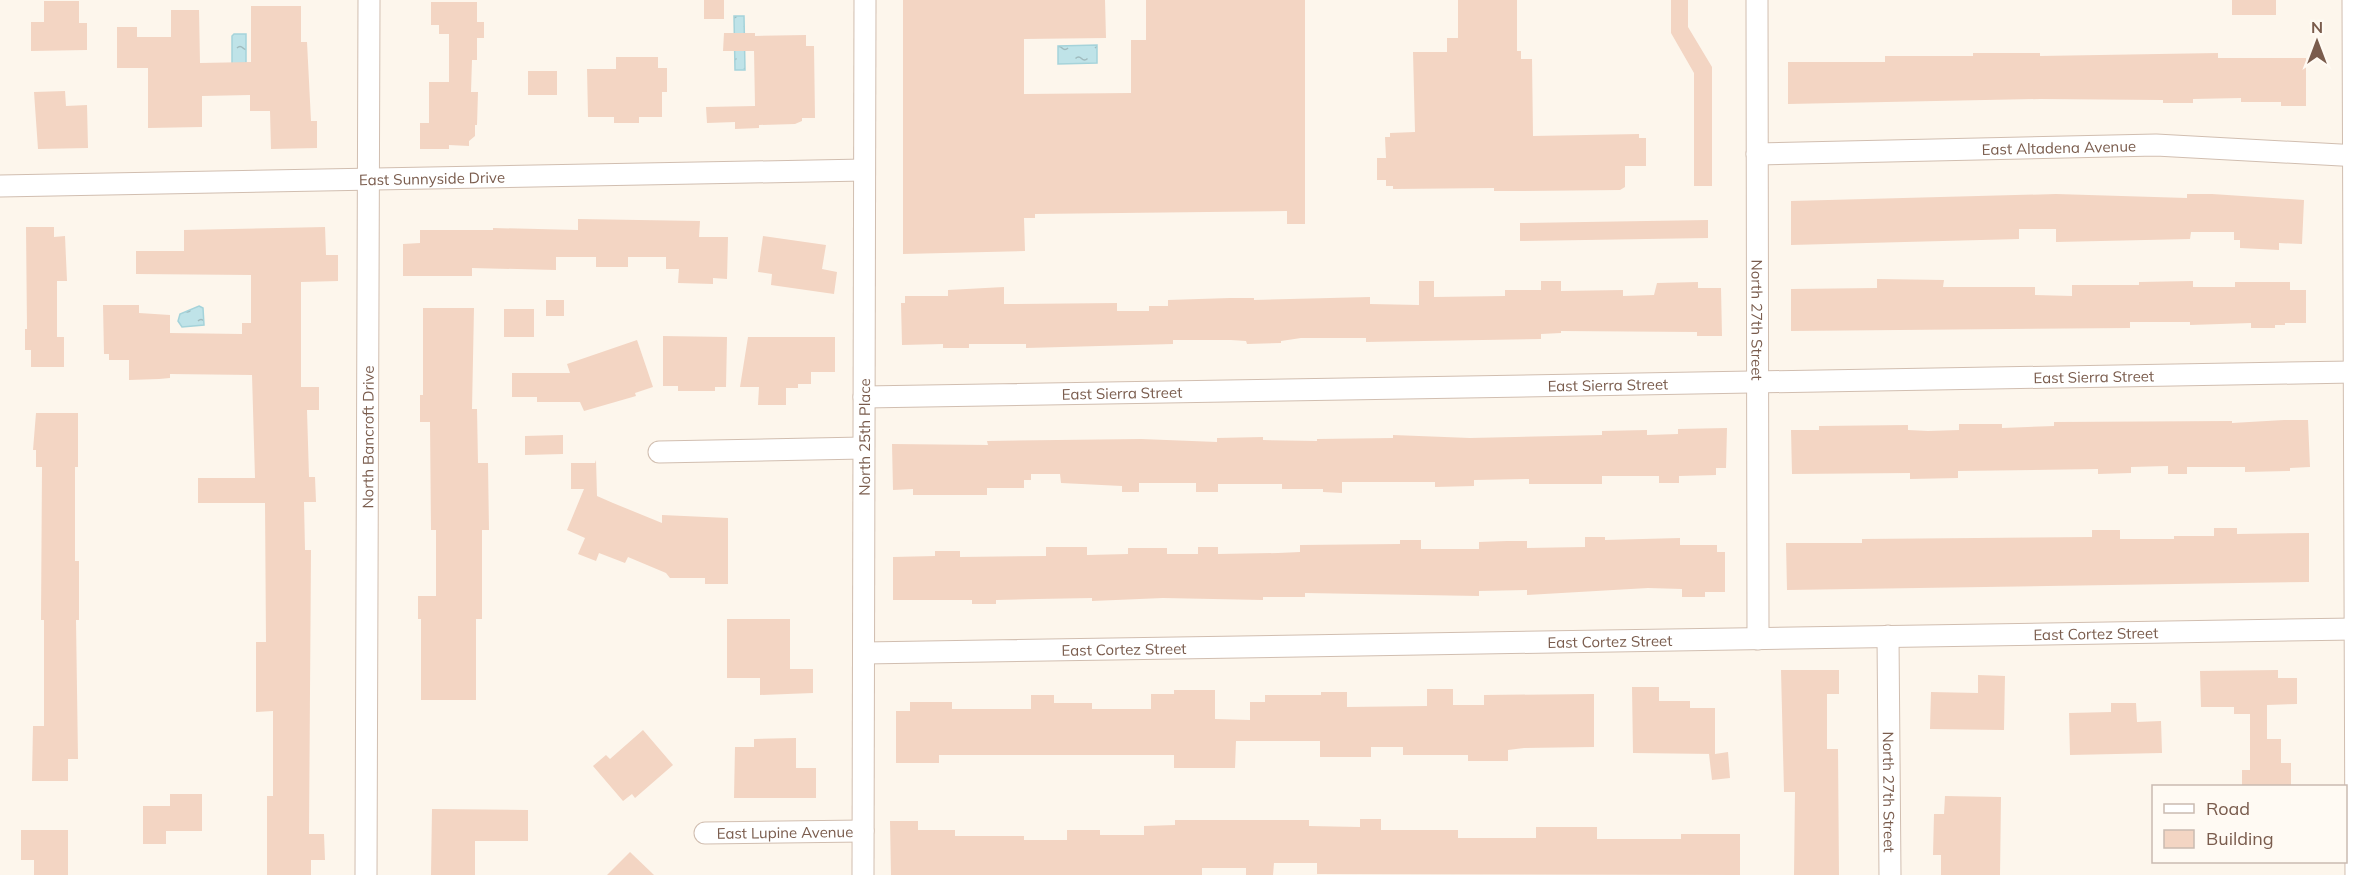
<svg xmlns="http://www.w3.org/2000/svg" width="2359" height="875" font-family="Mulish,sans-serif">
<defs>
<pattern id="water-ripples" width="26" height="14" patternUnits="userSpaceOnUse" patternTransform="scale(1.5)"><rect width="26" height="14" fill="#bfe3e8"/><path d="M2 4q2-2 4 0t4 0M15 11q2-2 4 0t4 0" fill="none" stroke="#a0bbbe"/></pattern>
</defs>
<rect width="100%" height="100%" fill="#fdf6ec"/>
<g fill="url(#water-ripples)" stroke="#a5d3da" stroke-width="1.5">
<polygon points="734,16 744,16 745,70 735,70"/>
<polygon points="234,34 246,34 246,63 232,64 232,36"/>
<polygon points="1097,45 1097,63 1058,64 1058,46"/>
<polygon points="199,306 203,308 204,325 182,327 178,321 180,314"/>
</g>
<g fill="#f3d5c3">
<rect x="704" y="0" width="20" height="19"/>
<polygon points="903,0 1105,0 1106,38 1024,39 1024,94 1131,93 1131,40 1146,40 1146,0 1305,0 1305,224 1287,224 1287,211 1035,214 1035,218 1024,218 1025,251 903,254"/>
<polygon points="1458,0 1517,0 1517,51 1521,51 1521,59 1532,59 1533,136 1639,134 1639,138 1646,138 1646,166 1625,166 1625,187 1620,190 1523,191 1494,191 1494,188 1393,189 1393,186 1386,186 1386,180 1377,180 1377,158 1386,158 1385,137 1390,137 1390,133 1415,132 1413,52 1447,52 1447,38 1458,38"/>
<polygon points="1671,0 1688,0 1688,27 1712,67 1712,186 1694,186 1694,73 1671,33"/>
<rect x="2232" y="0" width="44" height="15"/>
<polygon points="44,1 79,1 79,23 87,23 87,50 31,51 31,22 44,22"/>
<polygon points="431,2 477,2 477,22 484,22 484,38 477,38 477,60 472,60 471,92 478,92 477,125 475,125 475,136 469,141 469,146 449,145 449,149 420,149 420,123 429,123 429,82 449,82 449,34 439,34 439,25 431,25"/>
<polygon points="251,6 301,6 301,42 307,42 311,121 317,121 317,148 271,149 270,111 250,111 250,95 202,96 202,127 148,128 148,68 117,68 117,27 137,27 137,37 171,37 171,10 199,10 200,63 251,62"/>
<polygon points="724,33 755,33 755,36 806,35 806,46 814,46 815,118 802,118 802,121 795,124 759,125 759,128 735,129 735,122 707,123 706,107 755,106 754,51 723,51"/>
<polygon points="1973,53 2040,53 2040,56 2218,53 2218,58 2306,58 2306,106 2281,106 2281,102 2241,102 2241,98 2193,99 2193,103 2163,103 2163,100 2040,99 1788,104 1788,62 1885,62 1885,56 1973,56"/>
<polygon points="616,57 658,57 658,68 667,68 667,92 662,92 662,117 639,117 639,123 614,123 614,117 588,117 587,69 616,69"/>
<rect x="528" y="71" width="29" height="24"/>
<polygon points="65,91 66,106 87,105 88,148 38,149 34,92"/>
<polygon points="2056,194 2187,198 2187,194 2212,194 2304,200 2302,244 2279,243 2279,250 2240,248 2240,240 2234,240 2234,232 2191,232 2190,239 2056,242 2056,229 2019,229 2019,239 1791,245 1791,201"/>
<polygon points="578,219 700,221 699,237 728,237 727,279 713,278 713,284 678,283 679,269 666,269 666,257 628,257 628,267 596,267 596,257 556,257 556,270 472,268 472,276 403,276 403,244 420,243 420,230 493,230 493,228 578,230"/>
<polygon points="1708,220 1708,238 1520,241 1520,223"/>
<polygon points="26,227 54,227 54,237 65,236 67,281 57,281 57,337 64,337 64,367 31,367 31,350 25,350 25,329 27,329"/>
<polygon points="325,227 326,255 338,255 338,281 301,282 301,387 319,387 319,410 307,410 309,477 315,477 316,502 304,502 305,550 311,550 309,834 324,834 325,860 311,860 311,875 267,875 267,796 273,796 273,711 256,712 256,642 266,642 265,503 198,503 198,478 255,478 252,375 170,374 170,378 159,379 129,380 129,360 109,360 109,354 104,354 103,305 139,305 139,313 170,315 170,333 242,334 242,323 251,323 251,275 136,274 136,251 184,251 184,230"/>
<polygon points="763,236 826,245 822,269 837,272 834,294 771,285 772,274 758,272"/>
<polygon points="1877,279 1944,280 1943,287 2035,287 2035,295 2072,296 2072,285 2139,285 2139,282 2193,281 2193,287 2235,287 2235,282 2290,282 2290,290 2306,290 2306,323 2285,323 2285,325 2275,325 2275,328 2251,328 2251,323 2190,325 2190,322 2130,322 2130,328 1791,331 1791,289 1877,288"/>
<polygon points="1419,281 1434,281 1434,297 1505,296 1505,290 1541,290 1541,281 1561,281 1561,291 1623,290 1623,296 1654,295 1657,283 1698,282 1698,288 1721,288 1722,336 1697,336 1697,332 1561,331 1561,333 1541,334 1541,339 1366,342 1366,338 1301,338 1281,341 1281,343 1247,344 1246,341 1231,340 1173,340 1173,344 1026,348 1026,344 969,344 969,348 943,348 943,344 902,345 901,303 905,303 905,296 948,296 948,290 1004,287 1004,304 1117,303 1117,311 1149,311 1149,306 1168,306 1168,300 1230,298 1254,298 1254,300 1370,297 1370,304 1419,305"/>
<rect x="546" y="300" width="18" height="16"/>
<polygon points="423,308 474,308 472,409 477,409 478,463 488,463 489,530 482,530 482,619 476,619 476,700 421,700 421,619 418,619 418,596 436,596 436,530 431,530 430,422 420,422 420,395 423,395"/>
<rect x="504" y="309" width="30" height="28"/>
<polygon points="663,336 727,337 726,387 715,387 715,391 678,391 678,386 663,386"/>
<polygon points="748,337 835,337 835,372 811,372 811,384 798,384 798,388 786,388 786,405 758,405 759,387 740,387"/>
<polygon points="637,340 653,387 635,393 636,396 584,411 580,402 537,402 537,397 512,397 512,373 570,373 567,364"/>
<polygon points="36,413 78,413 78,467 75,467 75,561 79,561 79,620 76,620 78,759 68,759 68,781 32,781 33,726 44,726 44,620 41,620 42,467 36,467 36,450 33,450"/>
<polygon points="2284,420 2308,420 2310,467 2290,468 2290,471 2245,472 2245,467 2187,467 2187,474 2168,474 2168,466 2131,467 2131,473 2098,474 2098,469 1958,471 1958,478 1910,479 1910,473 1792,474 1791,430 1819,430 1819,426 1908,425 1908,430 1928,431 1959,430 1959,424 2002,424 2002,428 2054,426 2054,422 2232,421 2232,423"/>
<polygon points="1727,428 1726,468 1716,468 1716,475 1679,476 1679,483 1659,483 1659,476 1602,476 1602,484 1529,484 1529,479 1474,480 1474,486 1435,487 1435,482 1342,482 1342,493 1323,492 1323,489 1282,489 1282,484 1218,484 1218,492 1196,492 1196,483 1139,483 1139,492 1122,492 1122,486 1061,483 1060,474 1031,474 1031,480 1024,480 1024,488 987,488 987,495 913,495 913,489 893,490 892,444 988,445 987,441 1141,439 1217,442 1217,438 1263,437 1263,440 1317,441 1317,439 1393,438 1393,435 1470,438 1602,435 1602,431 1647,430 1647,435 1678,434 1678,429"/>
<polygon points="563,435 563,454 525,455 525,436"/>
<polygon points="596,460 597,496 613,503 662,523 662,515 728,518 728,584 705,584 705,578 670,578 666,573 628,557 625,563 599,553 596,561 578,554 585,538 567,530 584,489 571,489 571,463 595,463"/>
<polygon points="2214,528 2237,528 2237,534 2309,533 2309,582 1787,590 1786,543 1862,543 1862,539 2092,537 2092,530 2120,530 2120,539 2174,539 2174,536 2214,536"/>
<polygon points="1585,537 1605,537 1605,540 1680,538 1680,545 1717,545 1717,552 1725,552 1725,592 1705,592 1705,597 1682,597 1682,589 1648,588 1527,595 1527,590 1479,591 1479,596 1305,593 1305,597 1263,597 1263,600 1163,598 1092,601 1092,598 1037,599 996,600 996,604 972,604 972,600 893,600 893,557 935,556 935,551 960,551 960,557 1046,556 1046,547 1087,547 1087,555 1128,554 1128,548 1167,548 1167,554 1198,554 1198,547 1218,547 1218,554 1278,553 1300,552 1300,545 1400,544 1400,540 1421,540 1421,549 1479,549 1479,542 1507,541 1527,541 1527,548 1585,547"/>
<polygon points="727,619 790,619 790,669 813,669 813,693 760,695 760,678 727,678"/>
<polygon points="1781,670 1839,670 1839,694 1827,694 1827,749 1838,749 1839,875 1794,875 1795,792 1784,792"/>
<polygon points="2278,670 2278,678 2297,678 2297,704 2267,705 2267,739 2281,739 2281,763 2291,763 2291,786 2242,786 2242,770 2250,770 2250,714 2234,714 2234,707 2201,707 2200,671"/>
<polygon points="1978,675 2005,676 2004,730 1930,729 1931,692 1978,693"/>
<polygon points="1632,687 1659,687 1659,701 1690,701 1690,708 1715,708 1715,754 1728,752 1730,778 1712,780 1709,754 1714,754 1633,753"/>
<polygon points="1427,689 1453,689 1453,705 1484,705 1484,695 1594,694 1594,747 1524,748 1508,750 1508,761 1468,761 1468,755 1403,755 1403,747 1371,747 1371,757 1320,757 1320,741 1236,741 1235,768 1174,768 1174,755 939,755 939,763 896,763 896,711 910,711 910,702 952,702 952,709 1031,709 1031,695 1054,695 1054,703 1092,703 1092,709 1151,709 1151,694 1174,694 1174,690 1215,690 1215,719 1250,720 1250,702 1265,702 1265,695 1321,695 1321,692 1347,692 1347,707 1427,706"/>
<polygon points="2111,703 2136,703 2137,722 2161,721 2162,753 2070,755 2069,713 2111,712"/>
<polygon points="643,730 673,765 635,798 632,794 623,801 593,766 606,755 610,759"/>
<polygon points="796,738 796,768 816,768 816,798 734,798 735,747 754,747 754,739"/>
<polygon points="170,794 202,794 202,831 166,831 166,844 143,844 143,806 170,806"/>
<polygon points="1945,796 2001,797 2000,875 1941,875 1941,855 1933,855 1934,814 1944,814"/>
<polygon points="432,809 528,810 528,841 475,841 475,875 431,875"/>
<polygon points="1360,819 1381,819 1381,830 1458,830 1458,838 1536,838 1536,827 1597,827 1597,839 1681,839 1681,834 1740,834 1740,875 1317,874 1317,863 1274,863 1273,875 1246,875 1246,868 1202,868 1202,875 891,875 890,821 918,821 918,830 955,830 955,836 1024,836 1024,840 1067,840 1067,830 1100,830 1100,835 1144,835 1144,826 1175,825 1175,820 1309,820 1309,826 1360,827"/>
<polygon points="21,830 68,830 68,875 34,875 34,860 21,860"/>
<polygon points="630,852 654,875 607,875"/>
</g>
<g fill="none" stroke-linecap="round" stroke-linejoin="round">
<g stroke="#d1beb0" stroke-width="23">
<g id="minor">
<path id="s1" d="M1757,0L1758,639"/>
<polyline points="2353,0 2356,875"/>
<path id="s2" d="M1757,154L2156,145L2359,156"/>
<path id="s3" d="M0,186L864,170"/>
<path id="s4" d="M864,397L2353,372"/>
<polyline points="659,452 863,448"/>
<path id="s5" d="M1888,636L1890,875"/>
<path id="s6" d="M864,653L2355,629"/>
<path id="s7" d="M705,833L863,831"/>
<path id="s8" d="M366,875L369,0"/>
<path id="s9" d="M863,875L865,0"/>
</g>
</g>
<use href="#minor" stroke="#fff" stroke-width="21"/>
</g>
<g text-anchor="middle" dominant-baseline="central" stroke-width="4.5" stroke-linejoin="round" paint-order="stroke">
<g font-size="15" fill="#7a5c4d" stroke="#fffaf3">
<text stroke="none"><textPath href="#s2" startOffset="302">East Altadena Avenue</textPath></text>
<text stroke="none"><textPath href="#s3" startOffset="432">East Sunnyside Drive</textPath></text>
<text stroke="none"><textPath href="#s1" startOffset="320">North 27th Street</textPath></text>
<text stroke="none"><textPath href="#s4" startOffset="1230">East Sierra Street</textPath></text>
<text stroke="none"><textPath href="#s4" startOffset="744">East Sierra Street</textPath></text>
<text stroke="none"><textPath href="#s4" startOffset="258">East Sierra Street</textPath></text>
<text stroke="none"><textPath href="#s9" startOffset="438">North 25th Place</textPath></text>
<text stroke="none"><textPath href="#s8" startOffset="438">North Bancroft Drive</textPath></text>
<text stroke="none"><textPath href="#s6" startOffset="1232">East Cortez Street</textPath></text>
<text stroke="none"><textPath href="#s6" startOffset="746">East Cortez Street</textPath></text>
<text stroke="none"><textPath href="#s6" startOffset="260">East Cortez Street</textPath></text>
<text stroke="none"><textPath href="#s5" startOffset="156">North 27th Street</textPath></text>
<text stroke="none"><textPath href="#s7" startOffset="80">East Lupine Avenue</textPath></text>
</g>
</g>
<rect x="2152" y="785" width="195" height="78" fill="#fffaf3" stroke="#cabbb1" stroke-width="1.5"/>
<rect x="2164" y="804" width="30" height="9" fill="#ffffff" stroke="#cabbb1" stroke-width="1.5"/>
<text x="2206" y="815" font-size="18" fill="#7a5c4d">Road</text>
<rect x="2164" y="830" width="30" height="18" fill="#f3d5c3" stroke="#cabbb1" stroke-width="1.5"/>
<text x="2206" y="845" font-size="18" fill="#7a5c4d">Building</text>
<g transform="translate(2317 42)" stroke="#fffaf3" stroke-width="4.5" paint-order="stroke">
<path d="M0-4.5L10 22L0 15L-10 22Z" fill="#7a5c4d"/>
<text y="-9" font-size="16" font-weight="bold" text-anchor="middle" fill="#7a5c4d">N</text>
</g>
</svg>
